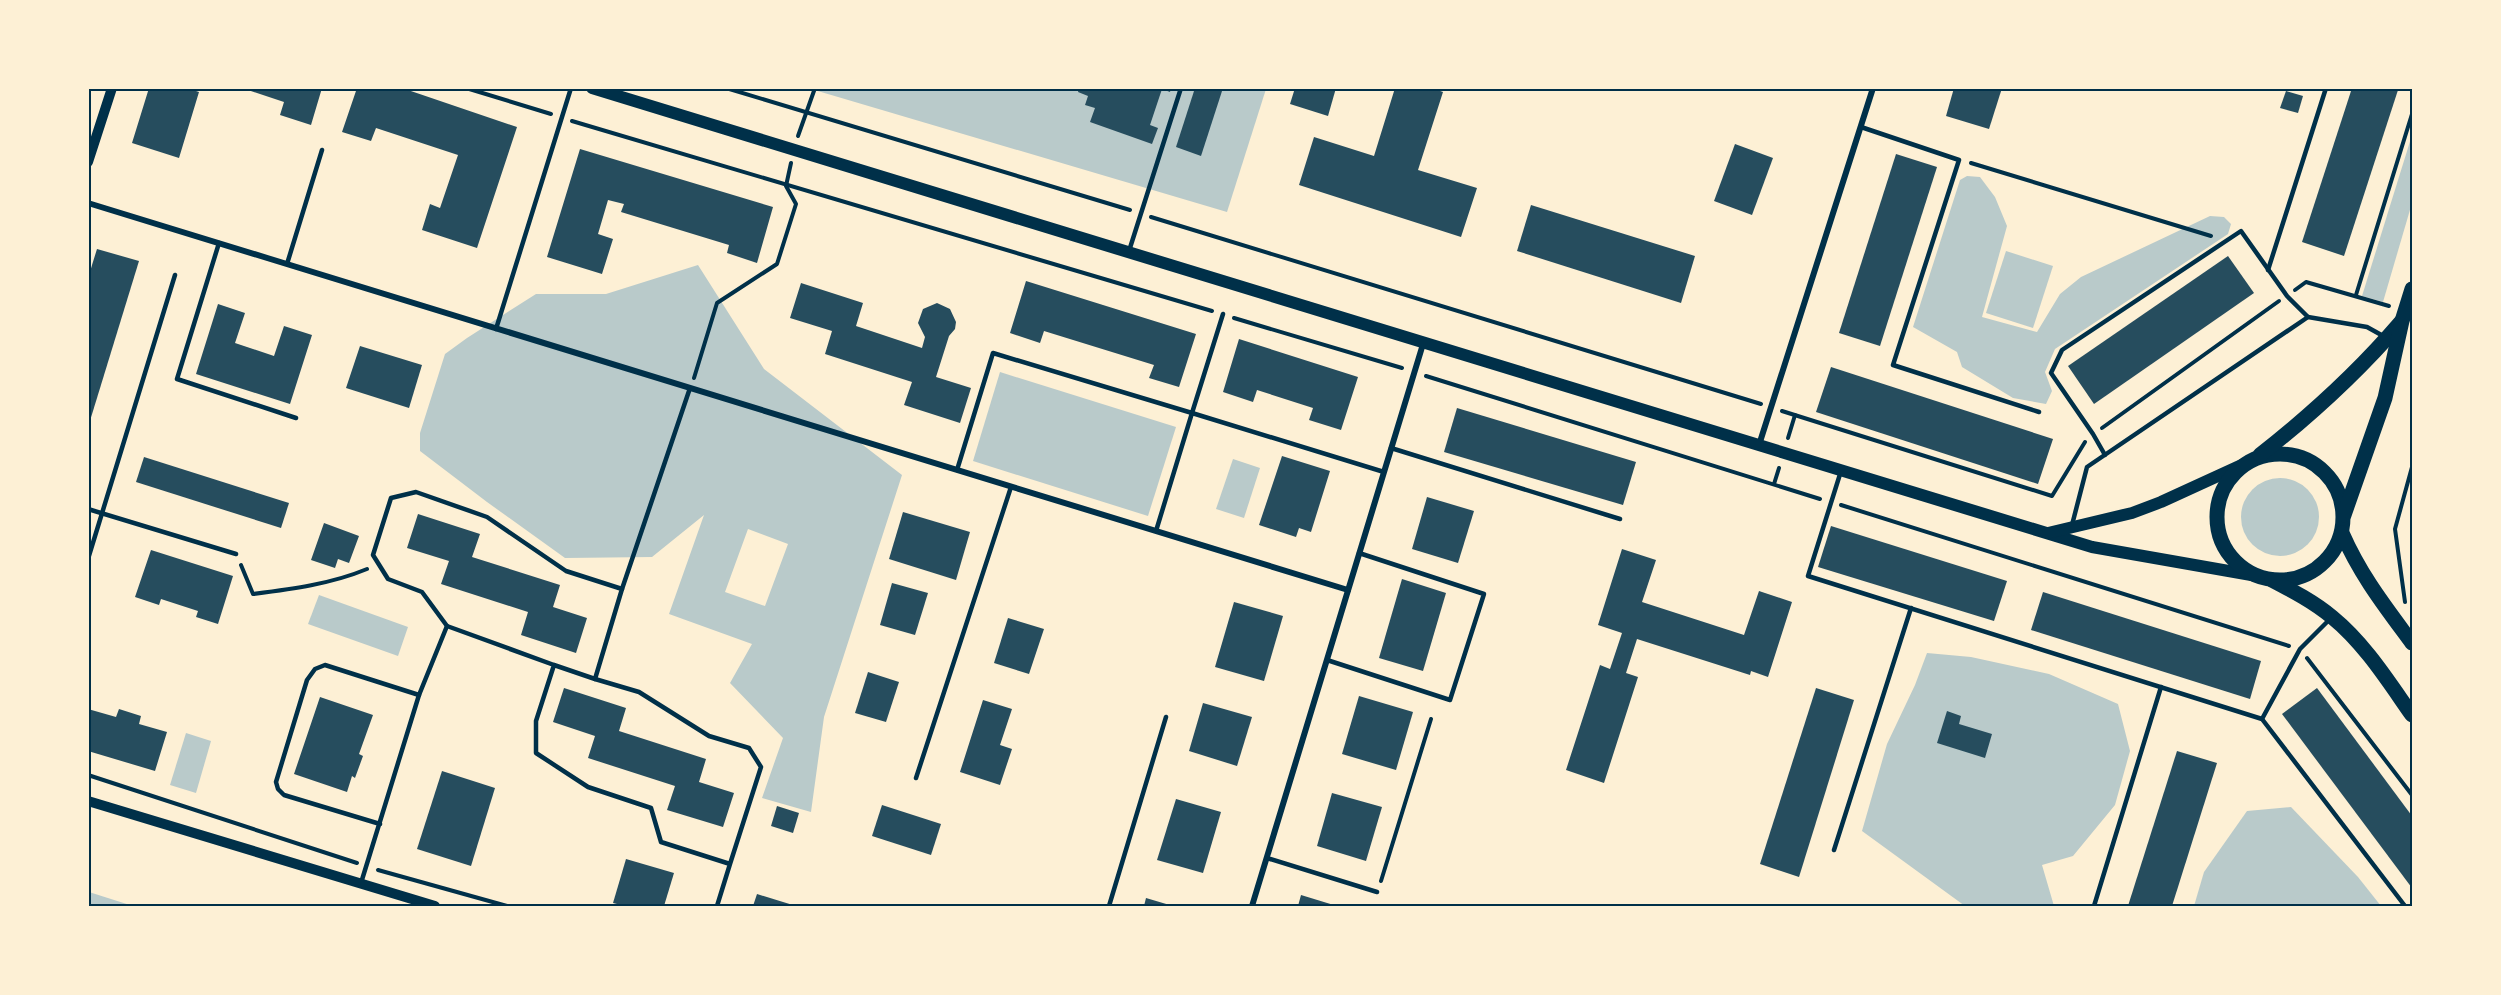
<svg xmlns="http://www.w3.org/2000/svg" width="2501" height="995" font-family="Commissioner,sans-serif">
<rect width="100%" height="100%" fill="#fdf0d5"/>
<g fill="#b9caca" fill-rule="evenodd">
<polygon points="811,89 1266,89 1227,212"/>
<polygon points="2412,135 2412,203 2383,302 2362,296"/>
<polygon points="1967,176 1980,177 1995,197 2007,226 1982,317 2037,332 2060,294 2081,277 2210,216 2224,217 2231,224 2228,234 2055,349 2045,372 2052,391 2046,404 2013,398 1962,367 1957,352 1913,327 1960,180"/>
<polygon points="2006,251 2053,266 2033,328 1986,313"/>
<path d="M698,265L764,369L902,475L824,717L811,812L762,798L783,738L730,683L752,644L669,614L704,515L652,557L565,558L487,502L420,451V433L445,354L467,338L536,294H606ZM748,529L788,544L765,606L725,592Z"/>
<polygon points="1000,372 1176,427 1148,516 973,461"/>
<polygon points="1233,459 1260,468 1244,518 1216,509"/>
<circle cx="2280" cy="517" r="39"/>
<polygon points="319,595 408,627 398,656 308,624"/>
<polygon points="1927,653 1971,657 2049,674 2118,704 2130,751 2115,805 2073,856 2042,865 2054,906 1965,906 1862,831 1887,744 1915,685"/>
<polygon points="186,733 211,741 196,793 170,785"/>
<polygon points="2291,807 2358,877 2381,906 2194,906 2204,872 2247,811"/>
<polygon points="88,892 89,892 133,906 89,906"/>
</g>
<g fill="#264d5e">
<polygon points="149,88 194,88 193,90 199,92 179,158 132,143"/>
<polygon points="242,88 322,88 311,125 280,115 284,102"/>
<polygon points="357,88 402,88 517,127 477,248 422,230 430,204 440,208 458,155 376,128 371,141 342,132"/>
<polygon points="1079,88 1171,88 1170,92 1162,89 1150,125 1158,128 1152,144 1090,122 1095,108 1085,105 1088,96 1078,92"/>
<polygon points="1195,88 1223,88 1201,156 1176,147"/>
<polygon points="1295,88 1336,88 1328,116 1290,104"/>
<polygon points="1395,88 1432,88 1443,92 1418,170 1477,188 1461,237 1299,185 1314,137 1374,156"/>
<polygon points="1954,88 2002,88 1989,129 1946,116"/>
<polygon points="2352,88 2398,90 2344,256 2302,242"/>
<polygon points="2286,91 2303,96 2298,113 2280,108"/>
<polygon points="1735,144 1773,158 1752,215 1714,201"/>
<polygon points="580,149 773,207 757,263 727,253 729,245 621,212 624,204 608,200 598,234 613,239 602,274 547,257"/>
<polygon points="1896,154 1937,167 1880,346 1839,333"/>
<polygon points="1531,205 1695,256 1681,303 1517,251"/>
<polygon points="97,249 139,261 89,424 88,278"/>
<polygon points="2228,256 2254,293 2094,404 2068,366"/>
<polygon points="1026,281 1196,334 1179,387 1149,378 1154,365 1044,331 1040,343 1010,333"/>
<polygon points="801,283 863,303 856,326 922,348 925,337 918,323 923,309 937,303 950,309 956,322 955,329 949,336 936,377 971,388 960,423 904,405 912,382 825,354 832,331 790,318"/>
<polygon points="218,304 245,313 235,343 274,356 284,326 312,335 290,404 196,374"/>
<polygon points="1239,339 1358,377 1341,430 1309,420 1313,408 1257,390 1253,402 1223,392"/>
<polygon points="360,346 422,365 409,408 346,388"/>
<polygon points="1831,367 2053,439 2038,484 1816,412"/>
<polygon points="1457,408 1636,462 1623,505 1444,452"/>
<polygon points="1282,456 1330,471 1311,532 1299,528 1296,537 1259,525"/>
<polygon points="144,457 289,503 281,528 136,482"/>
<polygon points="1427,497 1474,511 1458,563 1412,549"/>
<polygon points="903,512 970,532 956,580 889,559"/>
<polygon points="418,514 480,534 472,557 560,585 553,607 587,618 576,653 521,635 528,612 441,584 449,561 407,548"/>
<polygon points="324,523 359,536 349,563 338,559 335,568 311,560"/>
<polygon points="1831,526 2007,581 1994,621 1818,567"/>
<polygon points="1622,549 1656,560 1642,602 1744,635 1759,591 1792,602 1768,677 1751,671 1750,675 1637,639 1626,673 1638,677 1604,783 1566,770 1600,665 1610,669 1622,633 1598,625"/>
<polygon points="151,550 233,576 218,624 196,617 198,611 161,599 159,605 135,597"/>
<polygon points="1402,579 1446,593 1423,671 1379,658"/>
<polygon points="892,583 928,593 915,635 880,625"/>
<polygon points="2043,592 2261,661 2250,699 2031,630"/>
<polygon points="1234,602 1283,616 1264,681 1215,667"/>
<polygon points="1008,618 1044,629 1029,674 994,663"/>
<polygon points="868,672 899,682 886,722 855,713"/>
<polygon points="564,688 626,708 619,731 706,759 699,782 734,793 723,827 667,810 675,786 588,758 595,736 553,722"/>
<polygon points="1816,688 1854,700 1799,877 1760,864"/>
<polygon points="2317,688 2412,816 2412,888 2282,714"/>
<polygon points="1359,696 1413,712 1396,770 1342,754"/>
<polygon points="320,697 373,715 359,754 363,756 355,778 352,776 347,792 294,774"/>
<polygon points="983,700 1012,709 1000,745 1012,749 1000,785 960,772"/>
<polygon points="1203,703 1252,717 1237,766 1189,751"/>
<polygon points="88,709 116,717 119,709 141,716 139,724 167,732 155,771 88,751"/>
<polygon points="1947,711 1961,716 1959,724 1992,734 1985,758 1937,743"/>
<polygon points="2177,751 2217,763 2172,906 2128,906"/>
<polygon points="442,771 495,788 471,866 417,849"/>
<polygon points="1332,793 1382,807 1366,861 1317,846"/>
<polygon points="1176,799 1221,812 1203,873 1157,860"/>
<polygon points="882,805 941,824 931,855 872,836"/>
<polygon points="777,806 799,813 793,833 771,826"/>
<polygon points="626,859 674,873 664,906 625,906 613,903"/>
<polygon points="757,894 796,906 753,906"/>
<polygon points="1301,895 1337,906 1298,906"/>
<polygon points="1146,898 1173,906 1144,906"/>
</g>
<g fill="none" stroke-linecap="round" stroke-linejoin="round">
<g stroke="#003049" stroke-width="4">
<polyline points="466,88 551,114"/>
<polyline points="726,88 1130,210"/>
<polyline points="572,121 1212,311"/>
<polyline points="798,136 815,88"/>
<polyline points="1971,163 2211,236"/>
<polyline points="1151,217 1761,404"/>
<polyline points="2295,290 2306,282 2389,306"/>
<polyline points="2356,295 2412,114"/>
<polyline points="1234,318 1402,368"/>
<polyline points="1426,376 1820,499"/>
<polyline points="694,378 717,303 777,264 796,204 786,186 791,163"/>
<polyline points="1782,411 2052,496 2085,442"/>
<polyline points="2102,428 2279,301"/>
<polyline points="1788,438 1795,415"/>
<polyline points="1774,484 1779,468"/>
<polyline points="1841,505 2289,646"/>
<path d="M241,565L253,594C292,589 331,584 367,569"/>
<polyline points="2405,602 2395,529 2412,467"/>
<polyline points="2307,658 2412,795"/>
<polyline points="88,775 357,863"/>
<polyline points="378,870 507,906"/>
<polyline points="1381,881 1431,719"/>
</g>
<g stroke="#003049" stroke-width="4.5">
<polyline points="1861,127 1959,160 1893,365 2039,412"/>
<polyline points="219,243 177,379 296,418"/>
<polyline points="1129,251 1181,88"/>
<polyline points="287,264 322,150"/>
<polyline points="2268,270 2326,88"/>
<polyline points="2308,317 2367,327 2385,337"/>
<polyline points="496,329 571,88"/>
<polyline points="1391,448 1620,519"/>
<polyline points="957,470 993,353 1192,413 1223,314"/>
<polyline points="1841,471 1808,576 2262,719 2405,906"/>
<polyline points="88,509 236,554"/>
<polyline points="2072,525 2087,467 2308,317 2287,296 2241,231 2062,350 2051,373 2093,434 2105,455"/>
<polyline points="1156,531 1192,413 1384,472"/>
<polyline points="88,559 175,275"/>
<polyline points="622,589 690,388"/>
<polyline points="1327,660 1450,700 1484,594 1359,553"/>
<polyline points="554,665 595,679"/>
<polyline points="2262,719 2300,649 2331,618"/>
<polyline points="916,778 1011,487"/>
<polyline points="380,824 284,795 278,789 276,782 307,680 315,669 325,665 419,695"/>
<polyline points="1834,850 1911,608"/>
<polyline points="1267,858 1377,892"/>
<polyline points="361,883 419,695 447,626"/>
<polyline points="717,906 730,864 661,842 651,808 588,787 536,753 536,721 554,665 447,626 422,592 388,579 373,555 391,498 416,492 487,517 566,571 622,589 595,679 639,692 709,736 749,748 761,767 730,864"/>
<polyline points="1109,906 1166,717"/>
<polyline points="2094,906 2161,687"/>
</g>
<g stroke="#003049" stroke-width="6">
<polyline points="88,203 1348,590"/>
<polyline points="1759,445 1873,88"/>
<polyline points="1252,906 1423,344"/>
</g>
<g stroke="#003049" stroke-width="10">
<polyline points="88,162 112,88"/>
<polyline points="88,801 435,906"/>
</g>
<g stroke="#003049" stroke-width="12">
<polyline points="592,88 2092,547 2257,576"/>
<polyline points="2048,533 2132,513 2161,502 2244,464"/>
</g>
<g stroke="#003049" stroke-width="15">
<circle cx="2280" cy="517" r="63"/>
<path d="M2260,455C2311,415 2359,371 2401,322"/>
<polyline points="2344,515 2385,398 2402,321 2412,289"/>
<path d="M2342,533C2361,576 2384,605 2412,643"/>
<path d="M2272,580C2293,591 2314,602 2332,617C2365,644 2388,681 2412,715"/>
</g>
</g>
<rect width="2501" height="995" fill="none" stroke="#fdf0d5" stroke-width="180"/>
<rect x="90" y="90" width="2321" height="815" fill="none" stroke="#003049" stroke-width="2"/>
</svg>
